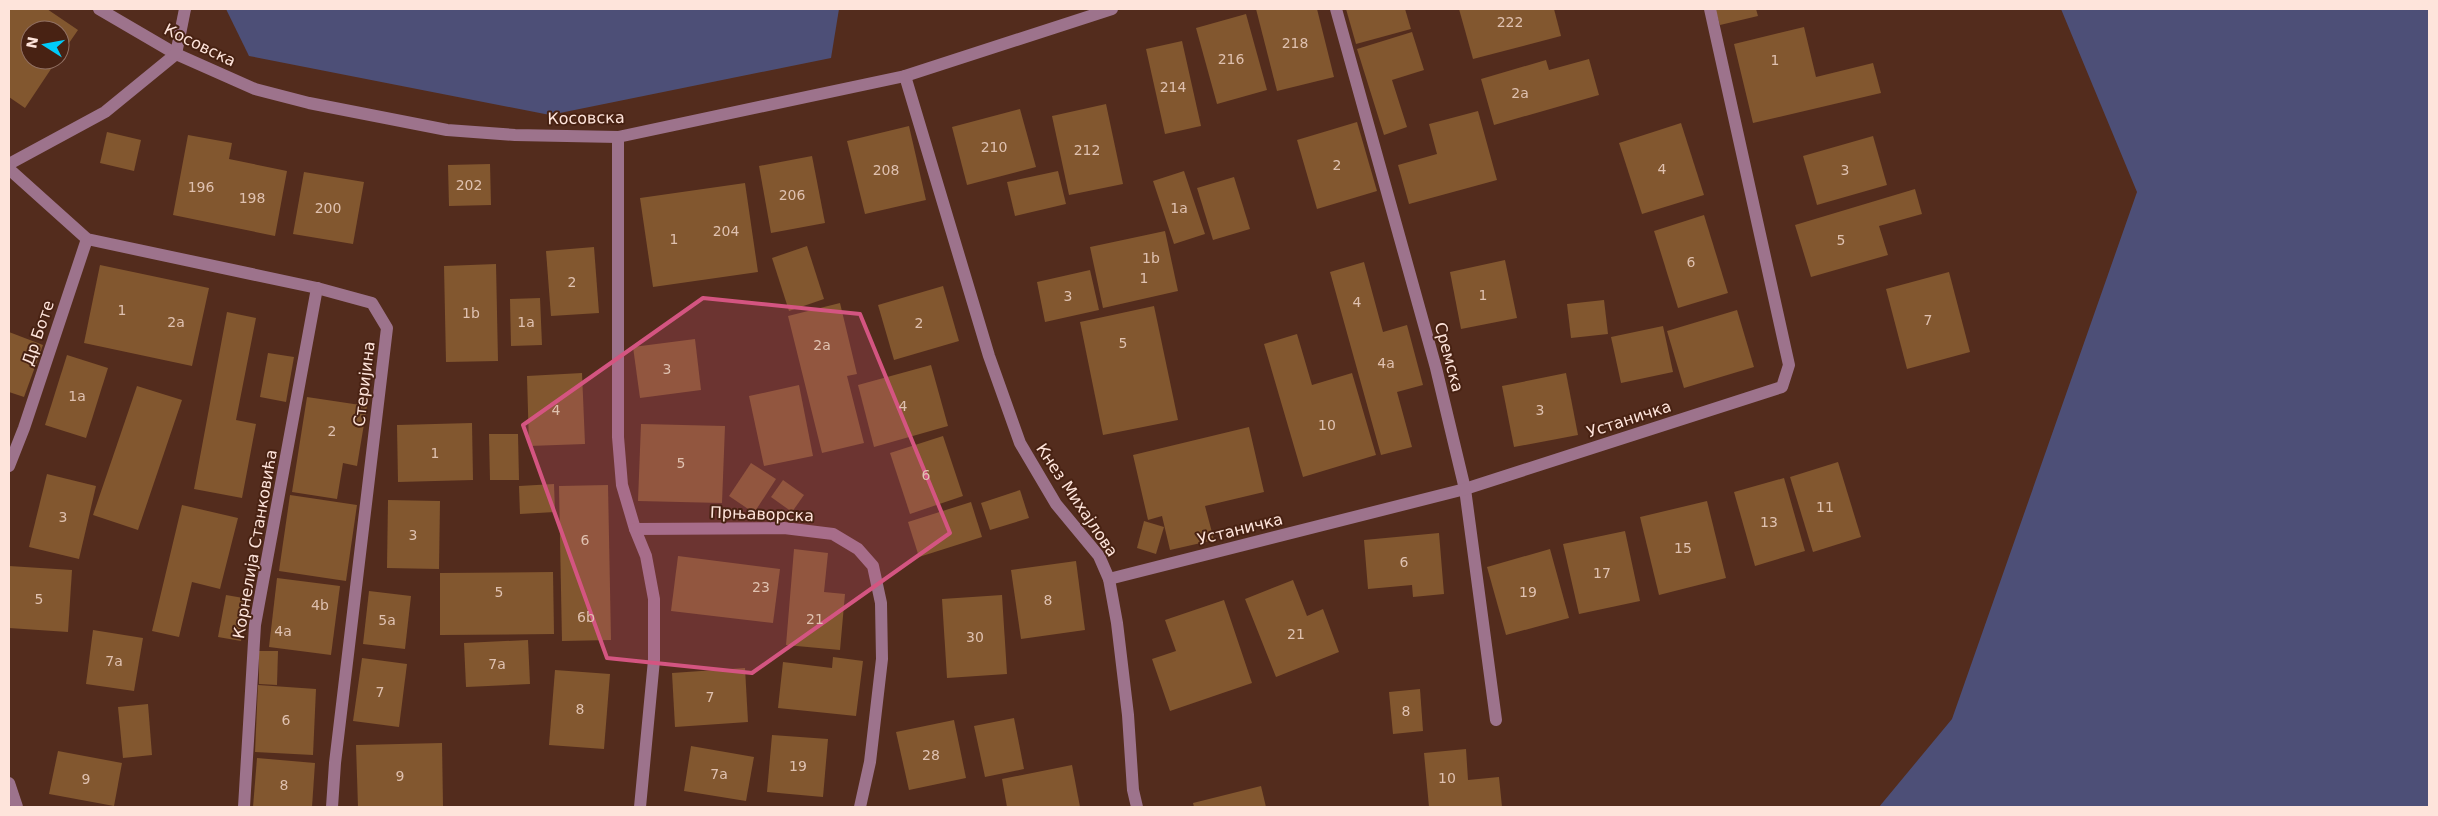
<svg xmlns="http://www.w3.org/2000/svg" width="2438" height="816" font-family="'DejaVu Sans',sans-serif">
<rect width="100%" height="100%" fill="#532c1d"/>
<g fill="#4d4f77">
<polygon points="226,9 839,9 831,58 550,115 249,56"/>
<polygon points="2061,9 2429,9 2429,807 1879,807 1952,719 2137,192"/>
</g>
<g fill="#82572f">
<polygon points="9,9 47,9 78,30 60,56 60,30 30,30 30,60 57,60 25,108 9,97"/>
<polygon points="1256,9 1317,9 1334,77 1277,91"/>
<polygon points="1346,9 1405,9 1411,29 1356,44"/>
<polygon points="1459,9 1554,9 1561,36 1473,59"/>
<polygon points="1715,9 1756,9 1758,16 1720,25"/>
<polygon points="1246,14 1267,90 1217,104 1196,28"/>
<polygon points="1804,27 1816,77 1873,63 1881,93 1753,123 1734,44"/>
<polygon points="1412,32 1424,70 1392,80 1407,127 1384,135 1357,49"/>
<polygon points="1182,41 1201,126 1165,134 1146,49"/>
<polygon points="1589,59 1599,95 1494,125 1481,79 1546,60 1549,70"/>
<polygon points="1106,104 1123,184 1069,195 1052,116"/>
<polygon points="1020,109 1036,167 967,185 952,127"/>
<polygon points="1478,111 1497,180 1409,204 1398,165 1437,154 1429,124"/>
<polygon points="1357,122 1377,191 1317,209 1297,140"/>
<polygon points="1681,123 1704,195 1642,214 1619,143"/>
<polygon points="909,126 926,200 865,214 847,141"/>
<polygon points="107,132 141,140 134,171 100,163"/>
<polygon points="188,135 232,143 229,159 287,171 275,236 173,215"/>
<polygon points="1873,136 1887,185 1817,205 1803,156"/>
<polygon points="812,156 825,223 771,233 759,166"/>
<polygon points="490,164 491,205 449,206 448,165"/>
<polygon points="1058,171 1066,204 1015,216 1007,182"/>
<polygon points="1184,171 1205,234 1174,244 1153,181"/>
<polygon points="304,172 364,182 353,244 293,234"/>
<polygon points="1234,177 1250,229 1213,240 1197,188"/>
<polygon points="745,183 758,272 653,287 640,198"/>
<polygon points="1915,189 1922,214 1879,226 1888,255 1811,277 1795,225"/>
<polygon points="1704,215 1728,293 1678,308 1654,231"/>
<polygon points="1165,231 1178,291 1103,308 1090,247"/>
<polygon points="807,246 824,299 789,311 772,258"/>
<polygon points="594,247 599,313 551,316 546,251"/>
<polygon points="1505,260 1517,318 1461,329 1450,272"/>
<polygon points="1364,262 1383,332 1407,325 1423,385 1397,392 1412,447 1381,455 1330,272"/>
<polygon points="496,264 498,361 446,362 444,266"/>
<polygon points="100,265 209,288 192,366 84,343"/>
<polygon points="1090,270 1099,310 1045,322 1037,282"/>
<polygon points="1949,272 1970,352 1907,369 1886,289"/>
<polygon points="943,286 959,341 894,360 878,305"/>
<polygon points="540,298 542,345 511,346 510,299"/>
<polygon points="1604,300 1608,334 1571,338 1567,304"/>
<polygon points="840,303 857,374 847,376 864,443 822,453 788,316"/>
<polygon points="1154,306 1178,420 1103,435 1080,322"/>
<polygon points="1737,310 1754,367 1684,388 1667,331"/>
<polygon points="227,312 256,318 236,420 256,424 242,498 194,489"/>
<polygon points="1663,326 1673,372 1621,383 1611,337"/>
<polygon points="9,332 43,345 24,397 9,392"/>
<polygon points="1297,334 1312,385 1352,373 1376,455 1303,477 1264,344"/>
<polygon points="695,339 701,390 640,398 633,347"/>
<polygon points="268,353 294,357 286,402 260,397"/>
<polygon points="67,355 108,368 86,438 45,425"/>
<polygon points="931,365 948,426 874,447 858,385"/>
<polygon points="582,373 585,444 529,446 527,376"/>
<polygon points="1566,373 1578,435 1514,447 1502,386"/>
<polygon points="799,385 813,456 764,466 749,396"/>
<polygon points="137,386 182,400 138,530 93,515"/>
<polygon points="307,397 367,406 357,466 343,463 337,499 292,492"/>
<polygon points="472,423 473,480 398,482 397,425"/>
<polygon points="641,424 725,426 722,503 638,501"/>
<polygon points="1249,427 1264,492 1205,506 1214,540 1170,550 1162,516 1148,520 1133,455"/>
<polygon points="489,434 518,434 519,480 490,480"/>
<polygon points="943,436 963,496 910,514 890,453"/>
<polygon points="1838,462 1861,537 1813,552 1790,477"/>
<polygon points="751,463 776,479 754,513 729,496"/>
<polygon points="47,474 96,486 79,559 29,547"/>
<polygon points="1784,478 1805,551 1755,566 1734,492"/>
<polygon points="783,480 804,495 792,512 771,497"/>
<polygon points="554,484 555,512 520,514 519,486"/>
<polygon points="608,485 611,640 562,641 559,486"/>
<polygon points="1020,490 1029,518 990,530 981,503"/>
<polygon points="290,495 357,505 346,581 279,571"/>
<polygon points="388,500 440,501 439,569 387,568"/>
<polygon points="1707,501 1726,578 1659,595 1640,517"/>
<polygon points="971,502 982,537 919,557 908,522"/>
<polygon points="182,505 238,518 220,589 192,582 179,637 152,631"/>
<polygon points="1144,521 1164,527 1156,554 1137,548"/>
<polygon points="1625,531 1640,601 1579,614 1563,544"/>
<polygon points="1439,533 1444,594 1413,597 1412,585 1368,589 1364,540"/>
<polygon points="794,549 828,553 824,592 845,594 840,650 786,645"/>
<polygon points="1550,549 1569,618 1506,635 1487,567"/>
<polygon points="678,556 780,569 773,623 671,611"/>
<polygon points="1076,561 1085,630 1021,639 1011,570"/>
<polygon points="9,566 72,570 68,632 9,628"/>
<polygon points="553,572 554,634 440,635 440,573"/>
<polygon points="277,578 340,586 331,655 269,647"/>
<polygon points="1293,580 1307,616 1323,609 1339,652 1276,677 1245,599"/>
<polygon points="369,591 411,596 405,649 363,644"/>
<polygon points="226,595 249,599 241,641 218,637"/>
<polygon points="1002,595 1007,674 947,678 942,599"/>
<polygon points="1224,600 1252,683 1170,711 1152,659 1176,651 1165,620"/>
<polygon points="93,630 143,638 134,691 86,684"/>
<polygon points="528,640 530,684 466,687 464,643"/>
<polygon points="259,651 278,651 277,685 259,684"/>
<polygon points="833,657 863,661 856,716 778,708 783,662 832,668"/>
<polygon points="362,658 407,664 399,727 353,721"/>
<polygon points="745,668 748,722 675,727 672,673"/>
<polygon points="555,670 610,674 604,749 549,745"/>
<polygon points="258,685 316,689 313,755 255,752"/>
<polygon points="1420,689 1423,731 1393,734 1389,692"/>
<polygon points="148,704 152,755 123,758 118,707"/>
<polygon points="1014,718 1024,769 985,777 974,726"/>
<polygon points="954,720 966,778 909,790 896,732"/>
<polygon points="772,735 828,739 823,797 767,792"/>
<polygon points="442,743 443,807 358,807 356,745"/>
<polygon points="691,746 754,757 746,801 684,791"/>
<polygon points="1466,749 1468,780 1499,777 1502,807 1429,807 1424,753"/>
<polygon points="58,751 122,763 114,806 49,794"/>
<polygon points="257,758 315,763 312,807 253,807"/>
<polygon points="1072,765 1080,807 1007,807 1002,779"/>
<polygon points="1261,786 1266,807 1194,807 1193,803"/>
</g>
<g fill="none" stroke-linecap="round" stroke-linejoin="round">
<g stroke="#9d738c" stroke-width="12">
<polyline points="99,9 176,54 255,89 309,103 447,130 515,135 618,137 905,76 1112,9"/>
<polyline points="1336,9 1436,368 1465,489 1496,720"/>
<polyline points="176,54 185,9"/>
<polyline points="905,76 989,356 1020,443 1056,504 1099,556 1109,579 1117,623 1128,715 1133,790 1137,807"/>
<polyline points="618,137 618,437 622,485 635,529 646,556 654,599 654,660 640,807"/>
<polyline points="9,164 105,112 176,54"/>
<polyline points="9,169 87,239 317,288 372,303 387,328 335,763 332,807"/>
<polyline points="9,466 24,428 87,239"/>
<polyline points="635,529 784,528 833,534 858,549 873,566 881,603 882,659 870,762 860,807"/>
<polyline points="1109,579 1465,489 1782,387 1789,365 1710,9"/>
<polyline points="9,783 17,807"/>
<polyline points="244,807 255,625 317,288"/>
</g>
</g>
<path fill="#d45581" fill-opacity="0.2" stroke="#d45581" stroke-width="4" stroke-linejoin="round" d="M703,298L860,314L950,533L752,673L607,658L523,425Z"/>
<g text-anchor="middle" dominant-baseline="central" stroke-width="4" stroke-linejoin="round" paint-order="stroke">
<g font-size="14" fill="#dfc1b0">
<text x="1510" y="22">222</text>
<text x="1295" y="43">218</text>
<text x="1231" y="59">216</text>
<text x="1775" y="60">1</text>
<text x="1173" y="87">214</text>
<text x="1520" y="93">2a</text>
<text x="994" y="147">210</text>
<text x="1087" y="150">212</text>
<text x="1337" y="165">2</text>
<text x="1662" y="169">4</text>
<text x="886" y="170">208</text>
<text x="1845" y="170">3</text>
<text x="469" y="185">202</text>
<text x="201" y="187">196</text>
<text x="792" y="195">206</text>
<text x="252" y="198">198</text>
<text x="328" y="208">200</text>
<text x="1179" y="208">1a</text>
<text x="726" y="231">204</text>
<text x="674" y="239">1</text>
<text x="1841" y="240">5</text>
<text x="1151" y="258">1b</text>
<text x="1691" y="262">6</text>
<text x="1144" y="278">1</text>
<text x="572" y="282">2</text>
<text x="1483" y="295">1</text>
<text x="1068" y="296">3</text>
<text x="1357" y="302">4</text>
<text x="122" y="310">1</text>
<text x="471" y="313">1b</text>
<text x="1928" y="320">7</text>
<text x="176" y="322">2a</text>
<text x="526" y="322">1a</text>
<text x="919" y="323">2</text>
<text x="1123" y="343">5</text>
<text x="822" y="345">2a</text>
<text x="1386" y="363">4a</text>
<text x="667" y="369">3</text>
<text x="77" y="396">1a</text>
<text x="903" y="406">4</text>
<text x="556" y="410">4</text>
<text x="1540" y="410">3</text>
<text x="1327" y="425">10</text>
<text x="332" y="431">2</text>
<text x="435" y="453">1</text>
<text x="681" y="463">5</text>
<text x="926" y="475">6</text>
<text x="1825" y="507">11</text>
<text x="63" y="517">3</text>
<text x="1769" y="522">13</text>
<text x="413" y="535">3</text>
<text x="585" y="540">6</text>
<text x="1683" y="548">15</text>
<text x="1404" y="562">6</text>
<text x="1602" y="573">17</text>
<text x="761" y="587">23</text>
<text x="499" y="592">5</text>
<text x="1528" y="592">19</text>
<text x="39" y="599">5</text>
<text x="1048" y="600">8</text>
<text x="320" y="605">4b</text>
<text x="586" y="617">6b</text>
<text x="815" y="619">21</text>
<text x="387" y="620">5a</text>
<text x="283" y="631">4a</text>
<text x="1296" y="634">21</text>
<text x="975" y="637">30</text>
<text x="114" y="661">7a</text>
<text x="497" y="664">7a</text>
<text x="380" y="692">7</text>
<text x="710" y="697">7</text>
<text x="580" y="709">8</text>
<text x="1406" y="711">8</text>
<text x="286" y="720">6</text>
<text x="931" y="755">28</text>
<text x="798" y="766">19</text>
<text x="719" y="774">7a</text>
<text x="400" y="776">9</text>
<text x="1447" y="778">10</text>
<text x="86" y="779">9</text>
<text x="284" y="785">8</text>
</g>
<g font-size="16" fill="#fee4db" stroke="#482213">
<text transform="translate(200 45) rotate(26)">Косовска</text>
<text transform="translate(586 118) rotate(-1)">Косовска</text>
<text transform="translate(38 333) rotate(-71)">Др Боте</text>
<text transform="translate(1449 357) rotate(75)">Сремска</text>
<text transform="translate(364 384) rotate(-83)">Стеријина</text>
<text transform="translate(1629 419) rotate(-18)">Устаничка</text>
<text transform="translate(1077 500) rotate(56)">Кнез Михајлова</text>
<text transform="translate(762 514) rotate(2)">Прњаворска</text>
<text transform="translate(1240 529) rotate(-14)">Устаничка</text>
<text transform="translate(255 544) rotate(-80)">Корнелија Станковића</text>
</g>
</g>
<rect width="2438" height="816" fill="none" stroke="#fee4db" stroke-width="20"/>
<g transform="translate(45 45) rotate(281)"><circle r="24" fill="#482213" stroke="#917063"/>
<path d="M0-4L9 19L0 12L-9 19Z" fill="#00cbf9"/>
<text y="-8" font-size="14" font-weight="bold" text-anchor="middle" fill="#fee4db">N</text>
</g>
</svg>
